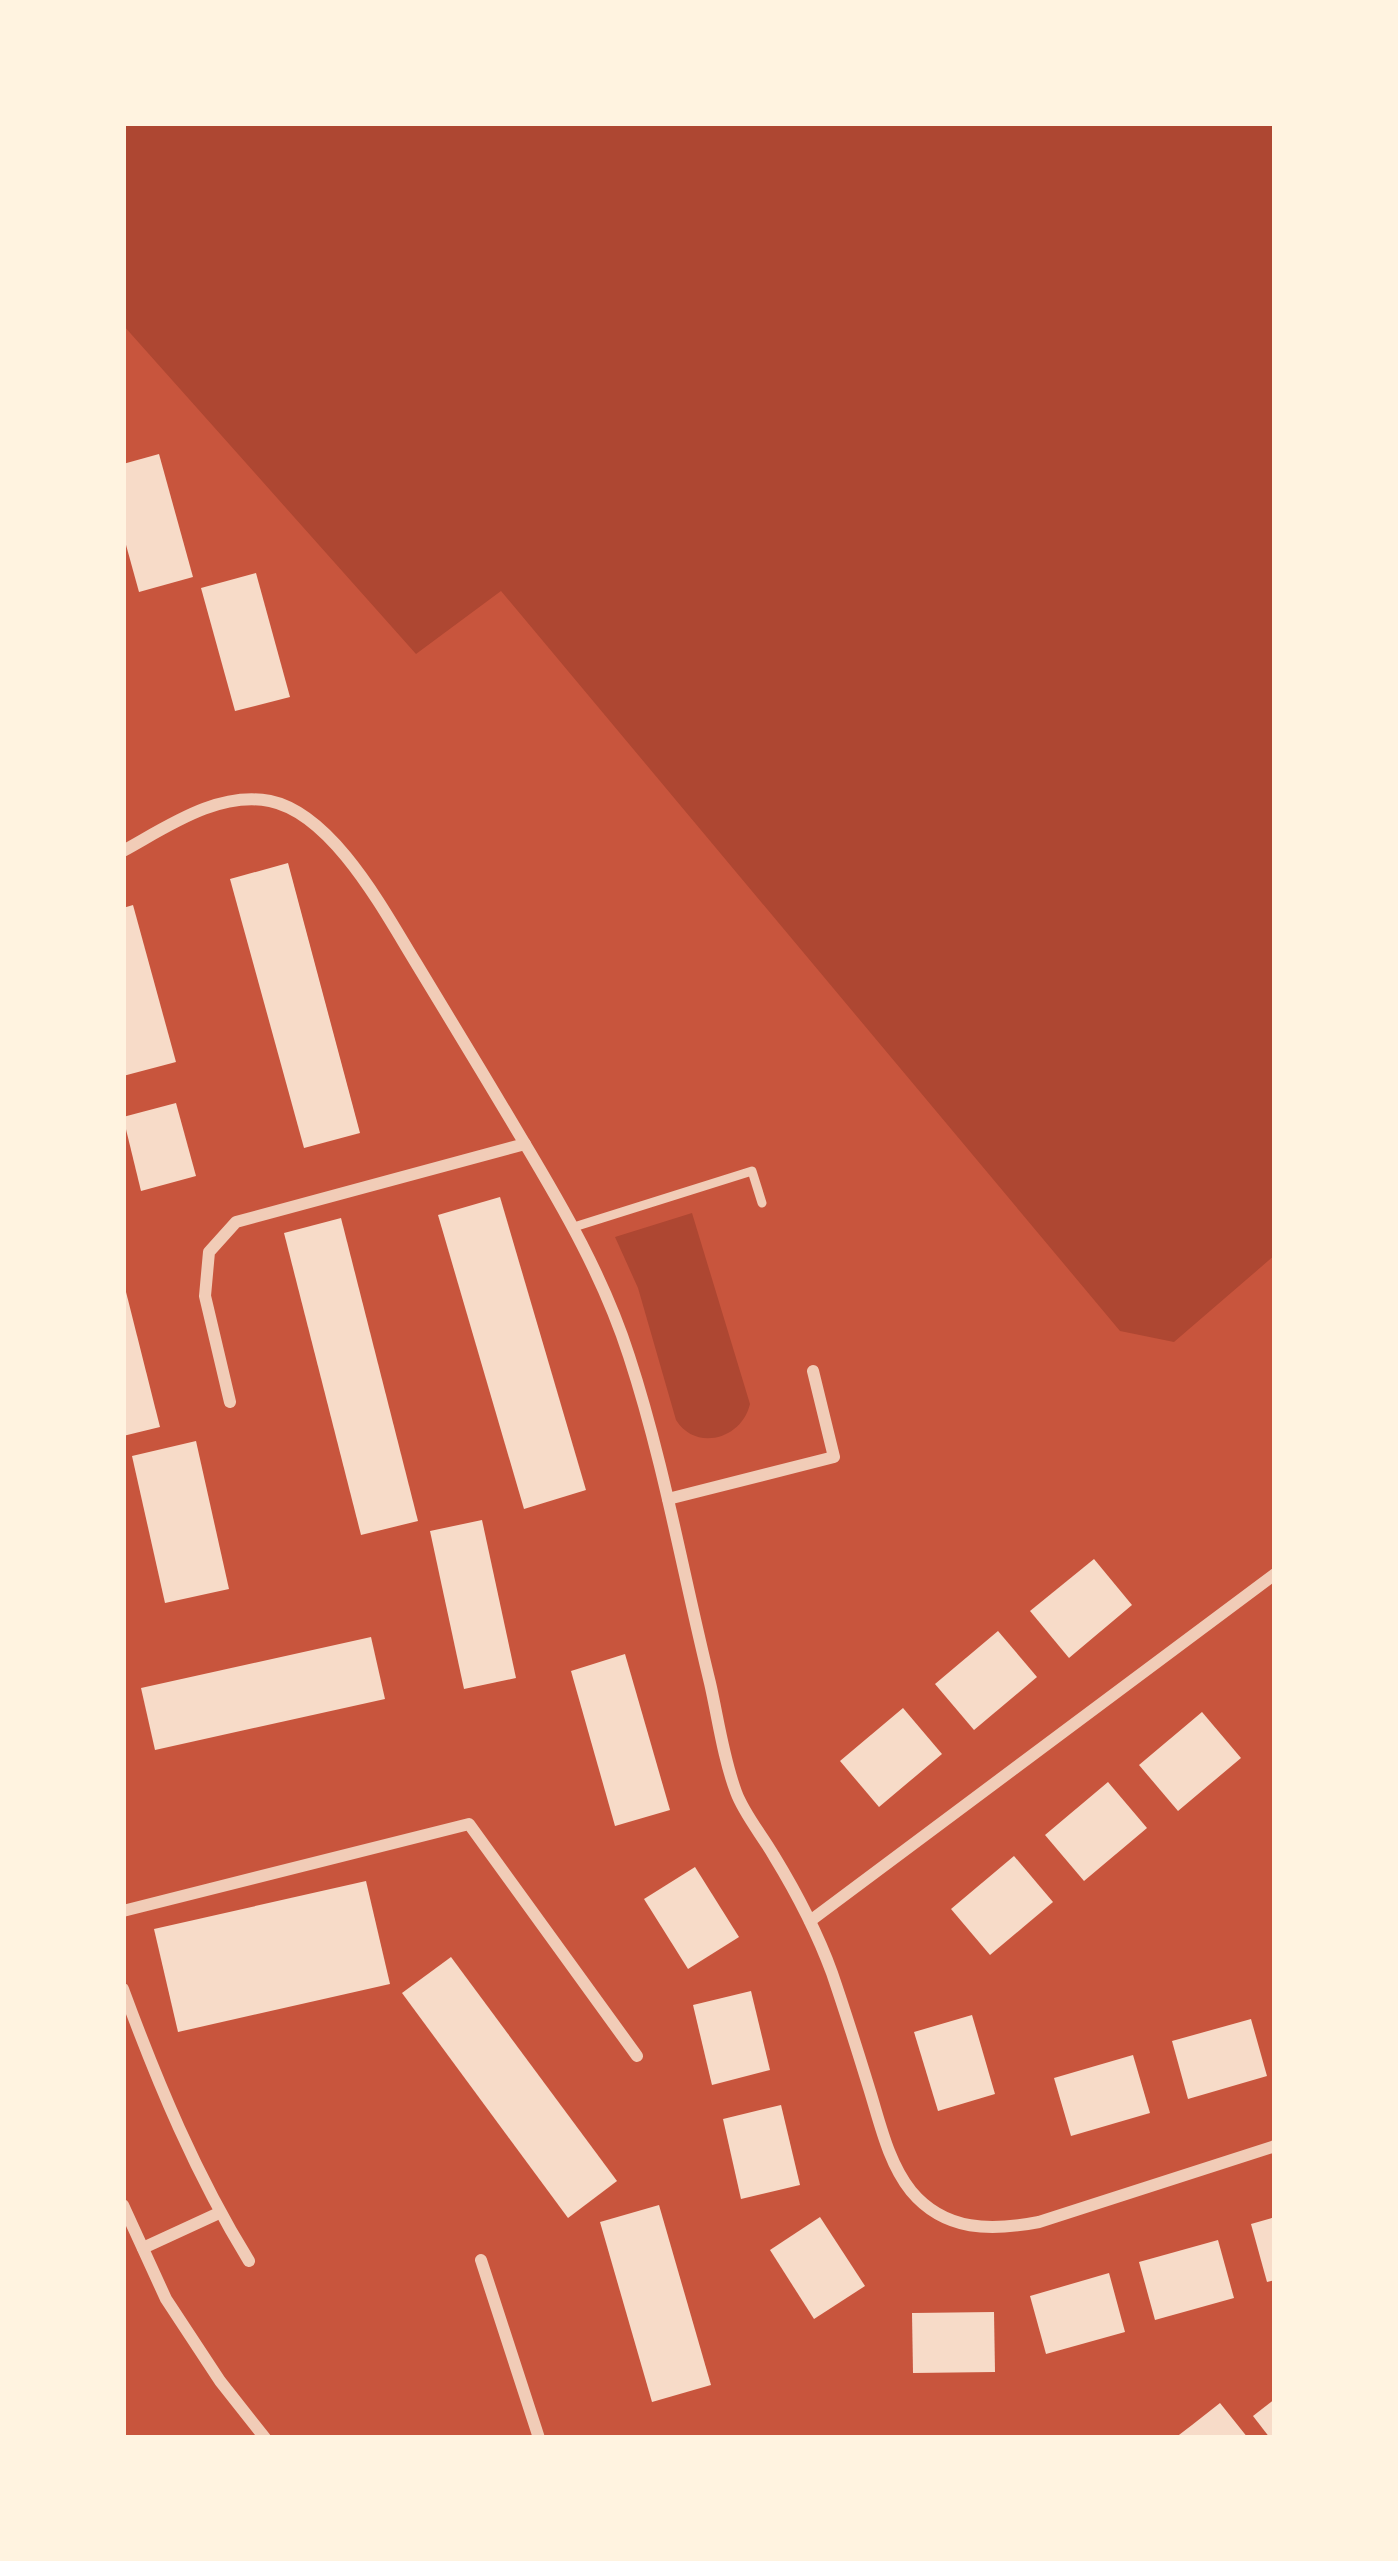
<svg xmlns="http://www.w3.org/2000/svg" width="1398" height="2561" font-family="'Asap Condensed',sans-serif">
<rect width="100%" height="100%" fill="#c8553d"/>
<g fill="#ae4732">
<polygon points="123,123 1275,123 1275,1255 1174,1342 1120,1331 501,591 416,654 123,325"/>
<path d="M692,1213L750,1404C742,1439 696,1452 676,1420L638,1288L615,1237Z"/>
</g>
<g fill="#f7dbc8">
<polygon points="159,454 193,577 139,592 123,534 123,464"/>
<polygon points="256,573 290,697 235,711 201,588"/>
<polygon points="288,863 360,1133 304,1148 230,879"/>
<polygon points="133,905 176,1062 123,1076 123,908"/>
<polygon points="176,1103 196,1176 141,1191 123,1117"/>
<polygon points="500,1197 586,1490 524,1509 438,1215"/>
<polygon points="341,1218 418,1521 361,1535 284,1233"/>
<polygon points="123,1280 160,1427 123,1436"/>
<polygon points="196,1441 229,1589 165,1603 132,1456"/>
<polygon points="482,1520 516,1678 464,1689 430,1531"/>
<polygon points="1094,1559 1132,1605 1069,1658 1030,1611"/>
<polygon points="998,1631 1037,1677 974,1730 935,1684"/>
<polygon points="371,1637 385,1699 155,1750 141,1688"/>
<polygon points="625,1654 670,1810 615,1826 571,1671"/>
<polygon points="903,1708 942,1754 879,1807 840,1761"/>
<polygon points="1202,1712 1241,1758 1178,1811 1139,1765"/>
<polygon points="1108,1782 1147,1828 1084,1881 1045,1835"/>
<polygon points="1014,1856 1053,1902 990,1955 951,1909"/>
<polygon points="695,1867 739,1937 688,1969 644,1899"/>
<polygon points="366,1881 390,1984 178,2032 154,1929"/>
<polygon points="451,1957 617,2181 568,2218 402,1993"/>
<polygon points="751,1991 770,2070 712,2085 693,2005"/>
<polygon points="972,2015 995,2094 938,2111 914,2032"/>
<polygon points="1251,2019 1267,2076 1188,2099 1172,2041"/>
<polygon points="1133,2055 1150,2113 1071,2136 1054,2078"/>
<polygon points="781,2105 800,2185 741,2199 723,2119"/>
<polygon points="659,2205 711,2385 652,2402 600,2222"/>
<polygon points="820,2217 865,2286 814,2319 770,2250"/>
<polygon points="1275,2217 1275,2280 1267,2282 1251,2224"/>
<polygon points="1218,2240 1234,2298 1155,2320 1139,2262"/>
<polygon points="1109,2273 1125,2332 1046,2354 1030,2296"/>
<polygon points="994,2312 995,2372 913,2373 912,2313"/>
<polygon points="1275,2399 1275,2438 1270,2438 1253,2416"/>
<polygon points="1220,2403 1248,2438 1175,2438 1192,2425"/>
</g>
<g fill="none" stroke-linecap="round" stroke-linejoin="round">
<polyline stroke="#f1ccb7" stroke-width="9" points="574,1227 752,1171 762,1203"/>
<g stroke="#f1ccb7" stroke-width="12">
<path d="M123,851C167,827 217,791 270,801C333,814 384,911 416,963C452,1022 487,1080 522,1139C564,1209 604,1278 629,1356C664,1463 683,1574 710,1683C718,1718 723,1757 736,1792C744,1814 762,1835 774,1856C796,1892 817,1932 832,1973C845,2011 857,2049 869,2088C880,2123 888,2162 911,2191C945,2232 992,2231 1039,2222L1275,2146"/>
<polyline points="230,1402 205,1296 209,1252 236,1222 525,1144"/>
<polyline points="668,1499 834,1457 813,1371"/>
<polyline points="123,1911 469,1824 637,2056"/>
<polyline points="810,1921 1275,1574"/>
<path d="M123,1989C158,2084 196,2175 249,2261"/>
<polyline points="123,2205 166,2299 220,2381 265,2438"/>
<polyline points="143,2248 219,2213"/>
<polyline points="481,2260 539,2438"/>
</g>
</g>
<rect width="1398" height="2561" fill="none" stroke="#fff3e0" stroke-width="252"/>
</svg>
